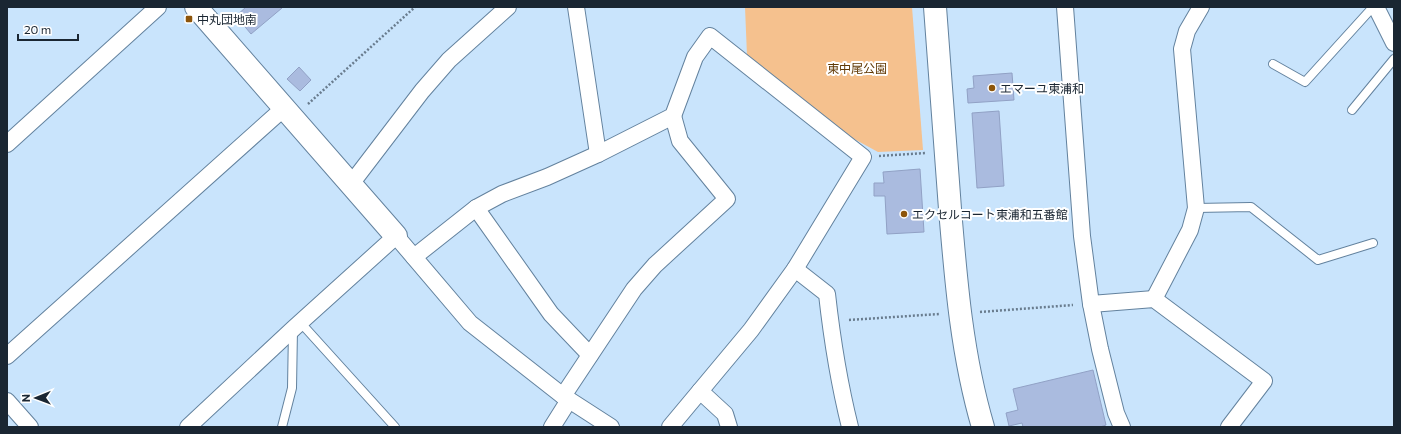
<svg xmlns="http://www.w3.org/2000/svg" width="1401" height="434" font-family="Commissioner,'Noto Sans JP',sans-serif">
<rect width="100%" height="100%" fill="#c9e4fc"/>
<polygon fill="#f5c18e" points="745,7 912,7 923,150 878,152 845,134 747,56"/>
<g fill="#aabbdf" stroke="#91a1c5">
<polygon points="246,7 280,7 282,8 251,34 236,16"/>
<polygon points="299,67 311,80 300,91 287,79"/>
<polygon points="1012,73 1014,100 968,103 967,89 974,88 973,76"/>
<polygon points="999,111 1004,186 977,188 972,113"/>
<polygon points="920,169 924,232 887,234 885,196 874,196 874,183 884,183 883,172"/>
<polygon points="1093,370 1106,425 1100,427 1023,427 1022,423 1009,426 1006,413 1018,410 1013,389"/>
</g>
<g fill="none" stroke-linecap="round" stroke-linejoin="round">
<g stroke="#63829e" stroke-width="10">
<g id="lane">
<polyline points="1273,64 1305,82 1373,7"/>
<polyline points="1352,110 1394,59"/>
<polyline points="1196,208 1251,207 1318,260 1373,243"/>
<polyline points="300,322 395,427"/>
<polyline points="282,427 292,388 293,329"/>
</g>
</g>
<g stroke="#63829e" stroke-width="18">
<g id="street">
<polyline points="576,7 598,154"/>
<polyline points="1065,7 1082,236 1091,304 1100,349 1116,413 1122,427"/>
<polyline points="1376,7 1394,43"/>
<polyline points="7,144 158,7"/>
<polyline points="351,184 422,91 449,60 508,7"/>
<polyline points="476,208 551,314 590,355"/>
<polyline points="414,257 476,208 502,194 547,177 598,154 673,116 695,57 710,36 863,157 795,269 751,330 670,427"/>
<path d="M795,269L827,294C832,339 839,383 850,427"/>
<polyline points="1154,299 1190,230 1196,208 1182,49 1187,31 1201,7"/>
<polyline points="1091,304 1154,299 1264,381 1229,427"/>
<polyline points="7,356 284,108"/>
<polyline points="700,391 725,414 729,427"/>
<polyline points="563,396 634,289 655,265 727,199 680,141 673,116"/>
<polyline points="7,401 30,427"/>
<polyline points="188,427 294,328 396,236 470,323 563,396 611,427"/>
<polyline points="552,427 569,400"/>
</g>
</g>
<g stroke="#63829e" stroke-width="24">
<g id="secondary">
<polyline points="196,7 396,236"/>
<path d="M935,7C940,74 945,142 950,209C956,282 962,356 983,427"/>
</g>
</g>
<g stroke="#697c8e" stroke-width="2.5" stroke-dasharray="2 2" stroke-linecap="butt">
<polyline points="308,104 415,7"/>
<polyline points="879,156 926,153"/>
<polyline points="980,312 1073,305"/>
<polyline points="849,320 939,314"/>
</g>
<use href="#lane" stroke="#fff" stroke-width="8"/>
<use href="#street" stroke="#fff" stroke-width="16"/>
<use href="#secondary" stroke="#fff" stroke-width="22"/>
</g>
<g fill="#8d550b" stroke="#fff" stroke-width="1.5">
<rect x="185" y="15" width="8" height="8" rx="2"/>
<circle cx="992" cy="88" r="4"/>
<circle cx="904" cy="214" r="4"/>
</g>
<g text-anchor="middle" dominant-baseline="central" stroke-width="4" stroke-linejoin="round" paint-order="stroke">
<g font-size="12" fill="#1a2632" stroke="#fff" text-anchor="start">
<text x="197" y="19">中丸団地南</text>
<text x="1000" y="88">エマーユ東浦和</text>
<text x="912" y="214">エクセルコート東浦和五番館</text>
</g>
<g font-size="12" fill="#603804" stroke="#fff">
<text x="857" y="68">東中尾公園</text>
</g>
</g>
<rect width="1401" height="434" fill="none" stroke="#1a2632" stroke-width="16"/>
<g transform="translate(36 398) rotate(269)" stroke="#ffffff" stroke-width="3" paint-order="stroke">
<path d="M0-3L7 15L0 10L-7 15Z" fill="#1a2632"/>
<text y="-6" font-size="11" font-weight="bold" text-anchor="middle" fill="#1a2632">N</text>
</g>
<path d="M18 34v6h60v-6" fill="none" stroke="#1a2632" stroke-width="2"/>
<text x="24" y="34" font-size="12" fill="#1a2632" stroke="#ffffff" stroke-width="3" paint-order="stroke">20 m</text>
</svg>
